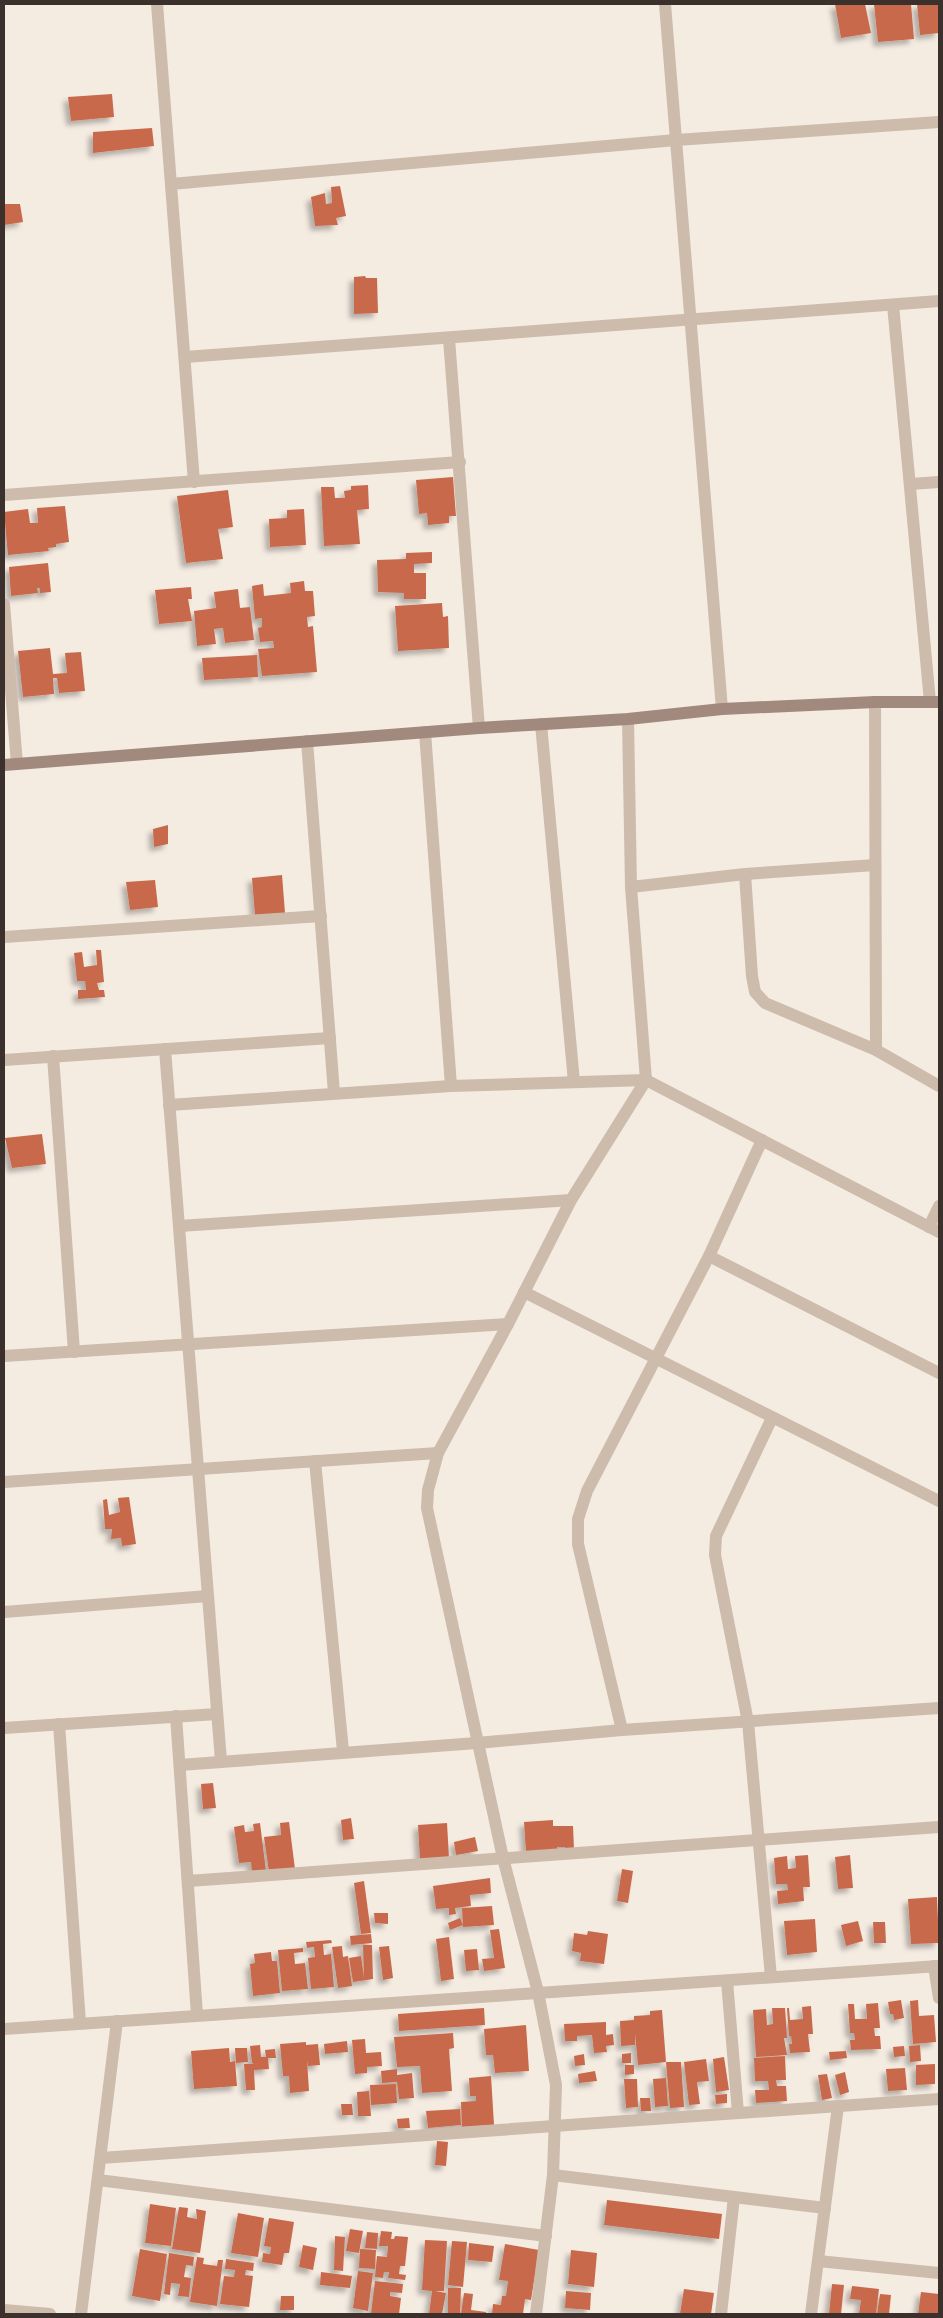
<svg xmlns="http://www.w3.org/2000/svg" width="943" height="2318" font-family="'Roboto Condensed',sans-serif">
<defs>
<filter id="shadow"><feDropShadow dx="-4.5" dy="4.5" stdDeviation="2.5" flood-color="#0004"/></filter>
</defs>
<rect width="100%" height="100%" fill="#f4ebe1"/>
<g fill="#c8694b" filter="url(#shadow)">
<polygon points="835,4 865,4 871,33 841,38"/>
<polygon points="874,4 911,4 914,39 878,42"/>
<polygon points="917,4 939,4 939,33 920,35"/>
<polygon points="112,94 114,117 71,121 68,97"/>
<polygon points="152,128 154,146 93,153 93,132"/>
<polygon points="340,186 346,216 336,218 338,225 315,226 311,197 325,193 326,204 332,203 331,187"/>
<polygon points="4,204 20,204 23,222 4,225"/>
<polygon points="365,276 366,278 377,278 378,313 354,314 354,277"/>
<polygon points="453,477 456,516 449,516 449,523 428,525 427,513 419,514 416,480"/>
<polygon points="368,485 369,509 357,510 360,544 324,546 321,487 334,487 335,498 345,498 344,491 351,490 351,486"/>
<polygon points="228,490 233,527 218,529 223,559 186,563 177,496"/>
<polygon points="65,506 69,542 56,544 56,547 48,548 49,551 8,555 4,512 28,509 30,523 38,523 37,508"/>
<polygon points="304,509 306,545 270,547 269,519 287,518 287,510"/>
<polygon points="432,552 432,563 414,564 414,573 426,573 426,599 404,599 404,593 378,592 377,560 406,559 406,553"/>
<polygon points="48,563 51,592 40,593 40,588 37,588 38,593 11,596 9,567"/>
<polygon points="304,581 305,591 313,591 315,616 307,617 308,627 313,626 317,672 262,676 258,649 274,648 273,641 260,642 258,628 262,627 262,618 255,619 252,586 263,584 264,596 291,593 290,583"/>
<polygon points="191,587 192,599 188,599 192,621 159,624 155,590"/>
<polygon points="238,589 240,608 250,607 254,640 225,643 223,628 214,629 216,644 197,646 194,611 216,608 214,592"/>
<polygon points="442,603 443,617 448,616 449,648 398,651 395,606"/>
<polygon points="50,648 53,674 67,673 65,653 81,652 85,691 59,693 57,678 53,678 54,694 23,697 18,651"/>
<polygon points="257,655 258,677 204,680 202,658"/>
<polygon points="168,825 168,844 154,847 153,829"/>
<polygon points="282,875 285,913 255,915 252,878"/>
<polygon points="155,880 158,907 130,910 126,882"/>
<polygon points="96,950 101,950 104,982 97,983 99,990 104,990 105,997 78,999 78,990 86,990 85,981 77,981 74,953 82,952 84,967 97,965"/>
<polygon points="42,1134 46,1164 12,1168 5,1138"/>
<polygon points="129,1497 136,1544 122,1546 121,1538 111,1539 112,1529 105,1529 103,1500 107,1499 109,1515 120,1512 118,1498"/>
<polygon points="213,1783 216,1808 203,1809 201,1784"/>
<polygon points="351,1818 354,1839 343,1840 341,1820"/>
<polygon points="553,1820 553,1826 573,1826 574,1850 565,1850 565,1847 557,1847 558,1850 526,1852 524,1822"/>
<polygon points="289,1822 295,1869 269,1872 264,1837 281,1835 280,1823"/>
<polygon points="260,1823 266,1871 252,1873 251,1862 239,1863 234,1827 244,1825 245,1832 254,1831 253,1824"/>
<polygon points="447,1823 449,1858 420,1860 418,1825"/>
<polygon points="475,1837 478,1851 456,1855 454,1842"/>
<polygon points="808,1855 810,1887 803,1887 804,1901 778,1904 777,1891 788,1890 787,1884 776,1884 774,1858 787,1856 788,1869 796,1868 795,1856"/>
<polygon points="850,1855 853,1888 838,1889 835,1857"/>
<polygon points="622,1869 633,1871 628,1903 617,1901"/>
<polygon points="490,1878 491,1893 470,1895 471,1906 455,1908 456,1914 449,1915 449,1908 436,1909 433,1886"/>
<polygon points="364,1881 371,1933 361,1934 354,1883"/>
<polygon points="937,1897 939,1943 911,1944 908,1899"/>
<polygon points="492,1906 494,1925 463,1927 462,1908"/>
<polygon points="374,1913 388,1913 388,1924 375,1923"/>
<polygon points="460,1918 463,1925 450,1930 448,1923"/>
<polygon points="815,1919 817,1952 787,1955 784,1921"/>
<polygon points="858,1921 863,1941 846,1946 841,1925"/>
<polygon points="873,1922 885,1922 886,1943 874,1943"/>
<polygon points="499,1929 505,1968 484,1971 482,1959 494,1958 490,1930"/>
<polygon points="588,1931 608,1934 604,1964 580,1961 581,1953 572,1951 574,1933 587,1935"/>
<polygon points="371,1934 372,1943 351,1945 350,1936"/>
<polygon points="449,1937 454,1979 441,1981 436,1939"/>
<polygon points="331,1940 332,1943 323,1944 324,1955 331,1954 334,1987 311,1989 308,1958 315,1957 314,1947 307,1948 306,1942"/>
<polygon points="363,1945 372,1945 373,1979 353,1982 349,1958 361,1956 364,1978"/>
<polygon points="342,1946 343,1957 348,1956 352,1986 338,1988 332,1947"/>
<polygon points="389,1946 393,1978 383,1980 379,1947"/>
<polygon points="303,1948 303,1952 294,1953 295,1964 305,1963 308,1989 282,1991 278,1950"/>
<polygon points="477,1949 479,1970 466,1971 464,1950"/>
<polygon points="271,1952 272,1961 277,1961 280,1993 253,1996 250,1964 255,1963 254,1954"/>
<polygon points="901,2000 904,2018 894,2020 893,2014 890,2014 888,2002"/>
<polygon points="918,2000 919,2016 934,2015 936,2042 913,2044 910,2001"/>
<polygon points="878,2003 880,2028 874,2028 875,2036 880,2036 881,2049 851,2050 850,2040 855,2040 854,2033 850,2033 848,2004 854,2004 855,2019 867,2019 866,2004"/>
<polygon points="811,2006 813,2034 808,2034 810,2052 790,2053 789,2044 792,2044 791,2036 789,2036 787,2008 789,2008 790,2020 803,2019 802,2007"/>
<polygon points="484,2008 485,2025 399,2031 398,2014"/>
<polygon points="772,2008 785,2008 787,2038 784,2038 787,2055 756,2057 753,2010 766,2009 767,2025 773,2024"/>
<polygon points="662,2010 666,2062 638,2065 635,2033 635,2045 621,2046 620,2021 634,2020 634,2016 650,2015 650,2011"/>
<polygon points="606,2022 606,2035 613,2034 614,2045 606,2046 607,2052 594,2053 592,2035 577,2036 577,2041 565,2041 564,2024"/>
<polygon points="526,2025 529,2071 495,2073 493,2055 486,2055 484,2029"/>
<polygon points="453,2033 454,2048 449,2049 452,2091 422,2093 420,2066 397,2067 394,2037"/>
<polygon points="365,2039 366,2053 381,2052 382,2066 367,2067 367,2073 355,2074 352,2040"/>
<polygon points="347,2041 348,2052 325,2054 324,2044"/>
<polygon points="306,2042 306,2045 318,2044 320,2065 308,2066 307,2060 309,2091 290,2093 289,2076 283,2076 280,2044"/>
<polygon points="260,2045 261,2057 266,2057 265,2050 275,2049 276,2058 268,2058 269,2069 254,2070 255,2090 246,2090 244,2064 254,2064 252,2063 250,2046"/>
<polygon points="920,2045 921,2061 910,2062 909,2046"/>
<polygon points="904,2046 905,2056 894,2057 893,2047"/>
<polygon points="229,2048 230,2062 235,2061 237,2086 194,2089 191,2051"/>
<polygon points="235,2048 247,2048 248,2062 236,2063"/>
<polygon points="846,2051 847,2058 830,2060 829,2052"/>
<polygon points="631,2053 631,2063 622,2063 622,2054"/>
<polygon points="584,2054 585,2065 575,2066 574,2056"/>
<polygon points="785,2056 786,2080 776,2080 777,2086 786,2086 787,2101 756,2103 755,2090 769,2090 768,2081 755,2081 754,2058"/>
<polygon points="724,2057 729,2090 716,2092 713,2059"/>
<polygon points="706,2059 709,2081 697,2082 700,2104 689,2105 684,2062"/>
<polygon points="666,2062 681,2062 684,2107 670,2108"/>
<polygon points="935,2064 935,2084 916,2085 916,2065"/>
<polygon points="625,2065 634,2065 634,2074 625,2075"/>
<polygon points="905,2068 907,2090 888,2091 886,2069"/>
<polygon points="397,2069 397,2075 412,2073 414,2098 399,2099 397,2082 382,2083 381,2071"/>
<polygon points="595,2071 597,2081 579,2083 578,2074"/>
<polygon points="845,2072 849,2092 840,2095 835,2075"/>
<polygon points="827,2074 832,2098 822,2100 818,2075"/>
<polygon points="491,2076 494,2125 462,2127 461,2102 476,2101 476,2096 470,2096 469,2078"/>
<polygon points="666,2078 668,2106 655,2107 653,2079"/>
<polygon points="624,2079 637,2079 638,2107 626,2108"/>
<polygon points="396,2084 397,2103 371,2105 370,2085"/>
<polygon points="369,2091 371,2116 358,2116 357,2092"/>
<polygon points="727,2094 727,2103 716,2104 715,2095"/>
<polygon points="640,2098 650,2098 651,2111 641,2111"/>
<polygon points="341,2104 352,2104 353,2115 342,2115"/>
<polygon points="460,2109 461,2125 428,2128 426,2111"/>
<polygon points="409,2118 410,2128 398,2128 397,2119"/>
<polygon points="437,2141 448,2142 446,2166 435,2165"/>
<polygon points="607,2200 722,2214 719,2239 604,2225"/>
<polygon points="150,2204 176,2208 171,2246 145,2243"/>
<polygon points="179,2207 188,2208 187,2217 197,2219 196,2209 206,2211 200,2253 172,2249"/>
<polygon points="238,2213 264,2218 258,2257 231,2253"/>
<polygon points="269,2218 294,2222 289,2253 284,2253 282,2265 262,2262 263,2253 270,2254 271,2247 264,2246"/>
<polygon points="350,2229 363,2231 359,2253 346,2251"/>
<polygon points="381,2231 392,2232 391,2239 394,2239 395,2236 408,2237 405,2266 400,2266 399,2274 406,2275 405,2280 388,2278 389,2272 384,2272 383,2278 375,2277 377,2256 387,2257 388,2246 379,2246"/>
<polygon points="367,2232 378,2233 377,2249 365,2248"/>
<polygon points="335,2236 345,2237 343,2271 334,2270"/>
<polygon points="425,2240 447,2241 444,2291 435,2291 446,2293 442,2314 429,2314 432,2291 422,2290"/>
<polygon points="452,2241 467,2242 463,2287 448,2285"/>
<polygon points="469,2243 494,2246 492,2262 468,2260"/>
<polygon points="505,2244 539,2250 531,2300 525,2299 523,2314 492,2314 493,2304 501,2305 502,2296 506,2296 508,2281 499,2280"/>
<polygon points="303,2245 317,2248 313,2270 299,2267"/>
<polygon points="140,2249 167,2254 160,2301 132,2296"/>
<polygon points="360,2249 376,2250 375,2269 359,2268"/>
<polygon points="571,2250 597,2253 594,2287 568,2284"/>
<polygon points="169,2253 194,2257 193,2266 186,2265 184,2277 191,2278 189,2297 178,2296 180,2284 171,2283 170,2295 164,2294"/>
<polygon points="197,2257 204,2258 203,2264 217,2266 218,2260 223,2260 217,2306 190,2302"/>
<polygon points="226,2259 254,2263 253,2271 246,2270 245,2275 253,2276 249,2307 220,2304 224,2276 234,2277 235,2270 225,2269"/>
<polygon points="358,2271 373,2273 368,2311 353,2308"/>
<polygon points="321,2272 352,2276 350,2288 320,2285"/>
<polygon points="375,2281 403,2284 402,2293 390,2292 390,2296 401,2298 399,2314 371,2314"/>
<polygon points="832,2284 844,2285 841,2314 829,2314"/>
<polygon points="852,2286 879,2289 876,2314 859,2314 861,2300 850,2299"/>
<polygon points="448,2288 461,2288 460,2314 448,2314"/>
<polygon points="684,2289 714,2293 711,2314 680,2314"/>
<polygon points="566,2291 591,2293 590,2310 565,2308"/>
<polygon points="921,2292 939,2294 939,2314 918,2314"/>
<polygon points="464,2293 473,2294 471,2310 486,2312 486,2314 461,2314"/>
<polygon points="880,2294 891,2295 889,2314 877,2314"/>
<polygon points="281,2296 294,2296 294,2310 280,2310"/>
</g>
<g fill="none" stroke-linecap="round" stroke-linejoin="round">
<g stroke="#cdbbac" stroke-width="12">
<polyline points="157,4 194,482"/>
<polyline points="171,184 676,140 939,122"/>
<polyline points="893,305 930,702"/>
<polyline points="449,339 479,728"/>
<polyline points="185,357 939,301"/>
<polyline points="910,484 939,482"/>
<polyline points="4,495 460,462"/>
<polyline points="4,604 17,764"/>
<polyline points="875,702 876,1050"/>
<polyline points="541,724 574,1082"/>
<polyline points="425,732 451,1086"/>
<polyline points="307,741 334,1093"/>
<polyline points="745,874 752,976 755,992 765,1003 876,1050 939,1086"/>
<polyline points="631,887 745,874 875,865"/>
<polyline points="4,937 321,916"/>
<polyline points="165,1049 221,1761"/>
<polyline points="53,1056 74,1352"/>
<polyline points="4,1060 330,1038"/>
<polyline points="169,1105 451,1086 646,1080 939,1232"/>
<polyline points="179,1226 571,1200"/>
<polyline points="929,1227 939,1206"/>
<polyline points="709,1256 939,1373"/>
<polyline points="524,1292 939,1501"/>
<polyline points="4,1356 508,1324"/>
<polyline points="315,1461 343,1751"/>
<polyline points="4,1482 438,1453"/>
<polyline points="4,1612 208,1596"/>
<polyline points="176,1716 197,2015"/>
<polyline points="59,1724 80,2023"/>
<polyline points="4,1728 217,1714"/>
<polyline points="622,1730 578,1544 578,1519 587,1491 709,1256 762,1140"/>
<polyline points="180,1765 477,1743 622,1730 939,1708"/>
<polyline points="188,1881 939,1827"/>
<polyline points="934,1966 939,1998"/>
<polyline points="771,1977 748,1722 715,1555 716,1536 772,1418"/>
<polyline points="727,1981 738,2113"/>
<polyline points="101,2158 939,2099"/>
<polyline points="553,2175 825,2208"/>
<polyline points="98,2180 546,2236"/>
<polyline points="818,2261 939,2273"/>
<polyline points="4,2310 50,2314"/>
<polyline points="81,2314 117,2021"/>
<polyline points="536,2314 553,2175 556,2085 538,1992 503,1858 427,1508 428,1490 438,1453 508,1324 571,1200 646,1080 631,887 628,719"/>
<polyline points="721,2314 734,2197"/>
<polyline points="811,2314 838,2106"/>
</g>
<g stroke="#cdbbac" stroke-width="12">
<polyline points="665,4 722,709"/>
<polyline points="4,2029 939,1966"/>
</g>
<polyline stroke="#a18a7d" stroke-width="12" points="4,765 479,728 628,719 722,709 875,702 939,702"/>
</g>
<rect width="943" height="2318" fill="none" stroke="#3b302b" stroke-width="10"/>
</svg>
